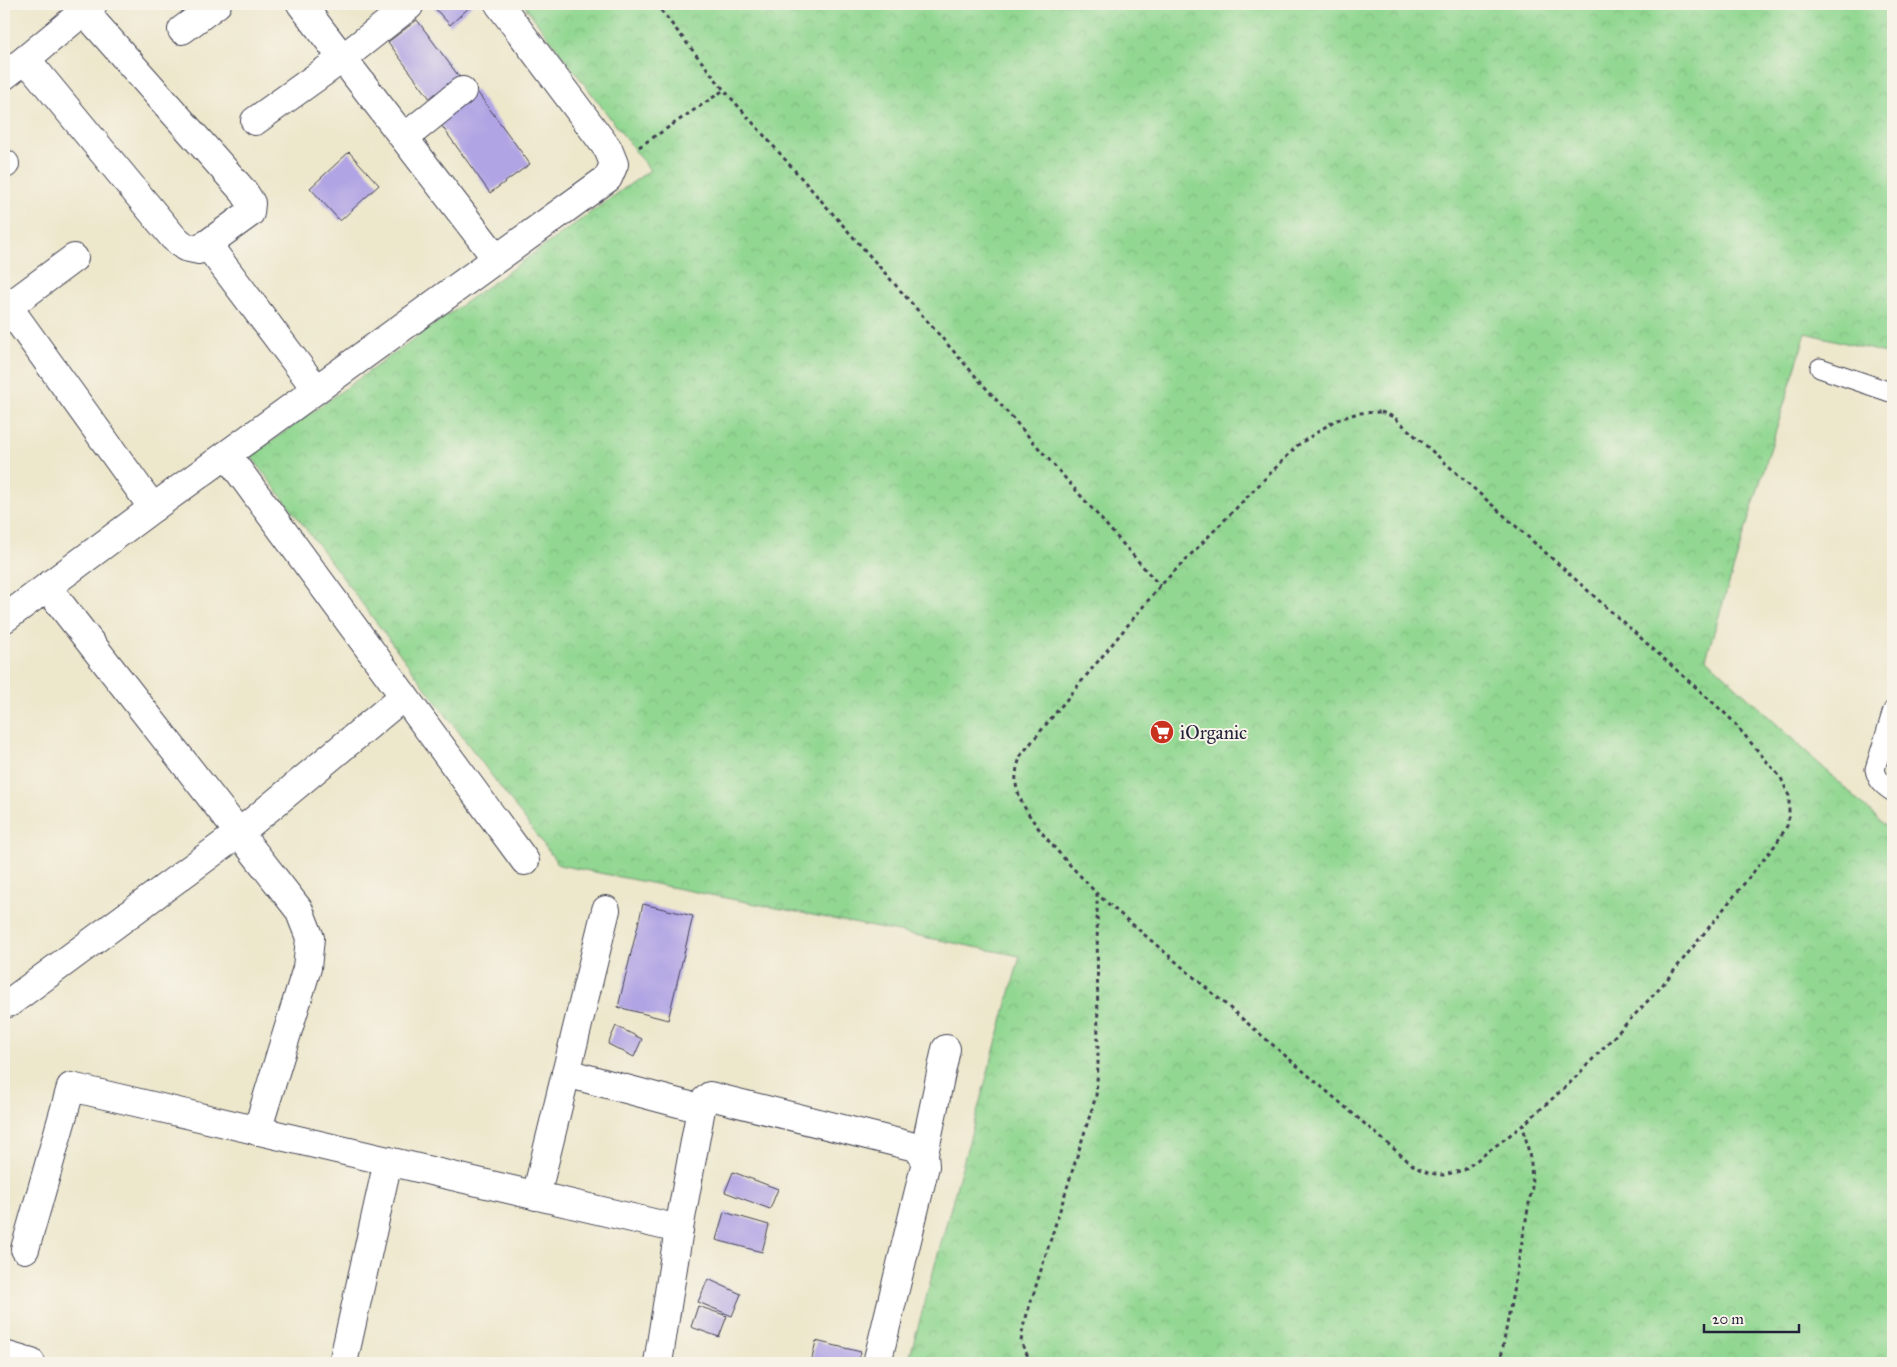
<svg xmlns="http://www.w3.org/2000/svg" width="1897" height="1367" font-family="'IM FELL Great Primer',serif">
<defs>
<pattern id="park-crowns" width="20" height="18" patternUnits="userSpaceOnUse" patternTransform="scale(1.25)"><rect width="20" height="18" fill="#91d791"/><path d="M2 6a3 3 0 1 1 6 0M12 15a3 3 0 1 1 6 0" fill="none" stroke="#7db87e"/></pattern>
</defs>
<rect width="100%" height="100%" fill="#f7f3e8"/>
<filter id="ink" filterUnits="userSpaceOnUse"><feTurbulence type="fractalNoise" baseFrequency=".02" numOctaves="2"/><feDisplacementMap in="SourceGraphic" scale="10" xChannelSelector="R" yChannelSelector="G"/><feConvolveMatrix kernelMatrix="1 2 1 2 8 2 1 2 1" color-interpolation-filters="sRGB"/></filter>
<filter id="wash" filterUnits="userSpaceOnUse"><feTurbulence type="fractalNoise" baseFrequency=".0096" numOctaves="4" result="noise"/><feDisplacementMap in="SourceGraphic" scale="20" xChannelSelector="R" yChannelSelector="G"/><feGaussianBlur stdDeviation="1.12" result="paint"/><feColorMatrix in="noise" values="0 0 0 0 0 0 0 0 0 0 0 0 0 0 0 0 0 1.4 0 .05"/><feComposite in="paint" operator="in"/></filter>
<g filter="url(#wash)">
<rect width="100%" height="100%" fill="#ede7cc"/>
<polygon fill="url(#park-crowns)" stroke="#5a7c66" points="523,4 1893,4 1893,355 1806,333 1706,658 1893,833 1893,1363 908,1363 1020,956 559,865 251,456 650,170"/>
<g id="blocks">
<g fill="#b1a4e4">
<polygon points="363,4 380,4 370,12"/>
<polygon points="431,4 473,4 450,25"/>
<polygon points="417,20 463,82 434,104 388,42"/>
<polygon points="475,89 530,164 490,193 436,118"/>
<polygon points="349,152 379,185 340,221 310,188"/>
<polygon points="643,904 693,916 668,1020 618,1007"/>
<polygon points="616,1026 642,1039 634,1057 608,1044"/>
<polygon points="733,1172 778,1189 770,1209 725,1192"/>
<polygon points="724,1212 769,1225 762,1252 716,1240"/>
<polygon points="708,1279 741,1294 732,1316 698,1302"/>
<polygon points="698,1306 727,1316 719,1337 691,1327"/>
<polygon points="816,1341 861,1352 858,1363 811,1363"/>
</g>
</g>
</g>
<g filter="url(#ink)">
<use href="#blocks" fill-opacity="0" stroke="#404051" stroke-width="1"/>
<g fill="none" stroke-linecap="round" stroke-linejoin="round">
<g stroke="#404051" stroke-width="21">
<g id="lane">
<polyline points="1820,368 1893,393"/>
<path d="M1893,710L1875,769C1877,780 1883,786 1893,792"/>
</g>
</g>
<g stroke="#404051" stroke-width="30">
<g id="street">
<polyline points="301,4 496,258"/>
<polyline points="182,30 217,4"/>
<polyline points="26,59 84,11"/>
<polyline points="4,76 26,59 173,237 185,247 199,250 250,213 251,203 244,192 84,11 93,4"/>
<polyline points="255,121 343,58 409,6"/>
<polyline points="404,138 462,91"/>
<polyline points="4,164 5,164"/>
<polyline points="207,244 316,389"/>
<polyline points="4,301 153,508"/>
<polyline points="4,310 74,258"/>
<polyline points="227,455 525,861"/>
<polyline points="47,587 299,910 310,938 307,968 257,1131"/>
<polyline points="4,619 153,508 608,178 614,164 608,149 499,4"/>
<polyline points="9,1003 239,833 404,696"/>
<polyline points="566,1073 701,1109"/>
<polyline points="536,1196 606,910"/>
<polyline points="25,1249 71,1087 679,1229"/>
<polyline points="343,1363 388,1161"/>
<polyline points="658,1363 679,1229 702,1103 710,1096 915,1147 924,1154"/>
<polyline points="877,1363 925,1166 924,1154 946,1049"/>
</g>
</g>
<g stroke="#404051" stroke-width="30">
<polyline id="secondary" points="4,1355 31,1363"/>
</g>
<g stroke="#404051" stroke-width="3" stroke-dasharray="4 4" stroke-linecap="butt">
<polyline points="656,4 724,90 1160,586"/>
<polyline points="639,147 724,90"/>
<path d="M1381,412L1394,417L1729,717L1781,778L1789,796V813L1787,826L1776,844L1660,988L1572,1081L1523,1125L1464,1170L1443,1175L1428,1173L1415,1167L1097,894C1074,868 1025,822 1017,789C1014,777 1017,766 1021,755L1160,586L1298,445L1334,421L1358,413Z"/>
<polyline points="1031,1363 1021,1342 1023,1327 1096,1096 1098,1066 1097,894"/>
<polyline points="1500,1363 1532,1187 1531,1163 1523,1125"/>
</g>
<use href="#lane" stroke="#fff" stroke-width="19"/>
<use href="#street" stroke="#fff" stroke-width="28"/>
<use href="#secondary" stroke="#fff" stroke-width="28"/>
</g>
</g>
<defs>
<g id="supermarket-disc" transform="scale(1.25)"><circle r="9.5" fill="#c8321e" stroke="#f7f3e8"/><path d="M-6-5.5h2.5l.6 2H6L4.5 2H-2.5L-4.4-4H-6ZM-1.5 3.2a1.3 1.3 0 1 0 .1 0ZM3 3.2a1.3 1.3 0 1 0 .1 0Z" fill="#fff"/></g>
</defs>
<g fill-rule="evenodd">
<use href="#supermarket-disc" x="1162" y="732"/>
</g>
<g text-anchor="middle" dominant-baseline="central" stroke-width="4" stroke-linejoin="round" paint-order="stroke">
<g font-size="19" fill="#22223b" stroke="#f7f3e8" text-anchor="start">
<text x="1180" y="732">iOrganic</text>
</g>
</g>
<rect width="1897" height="1367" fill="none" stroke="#f7f3e8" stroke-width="20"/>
<path d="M1704 1324v8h95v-8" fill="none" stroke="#22223b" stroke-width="2.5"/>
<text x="1712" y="1324" font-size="15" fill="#22223b" stroke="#f7f3e8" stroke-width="4" paint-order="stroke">20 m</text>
</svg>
